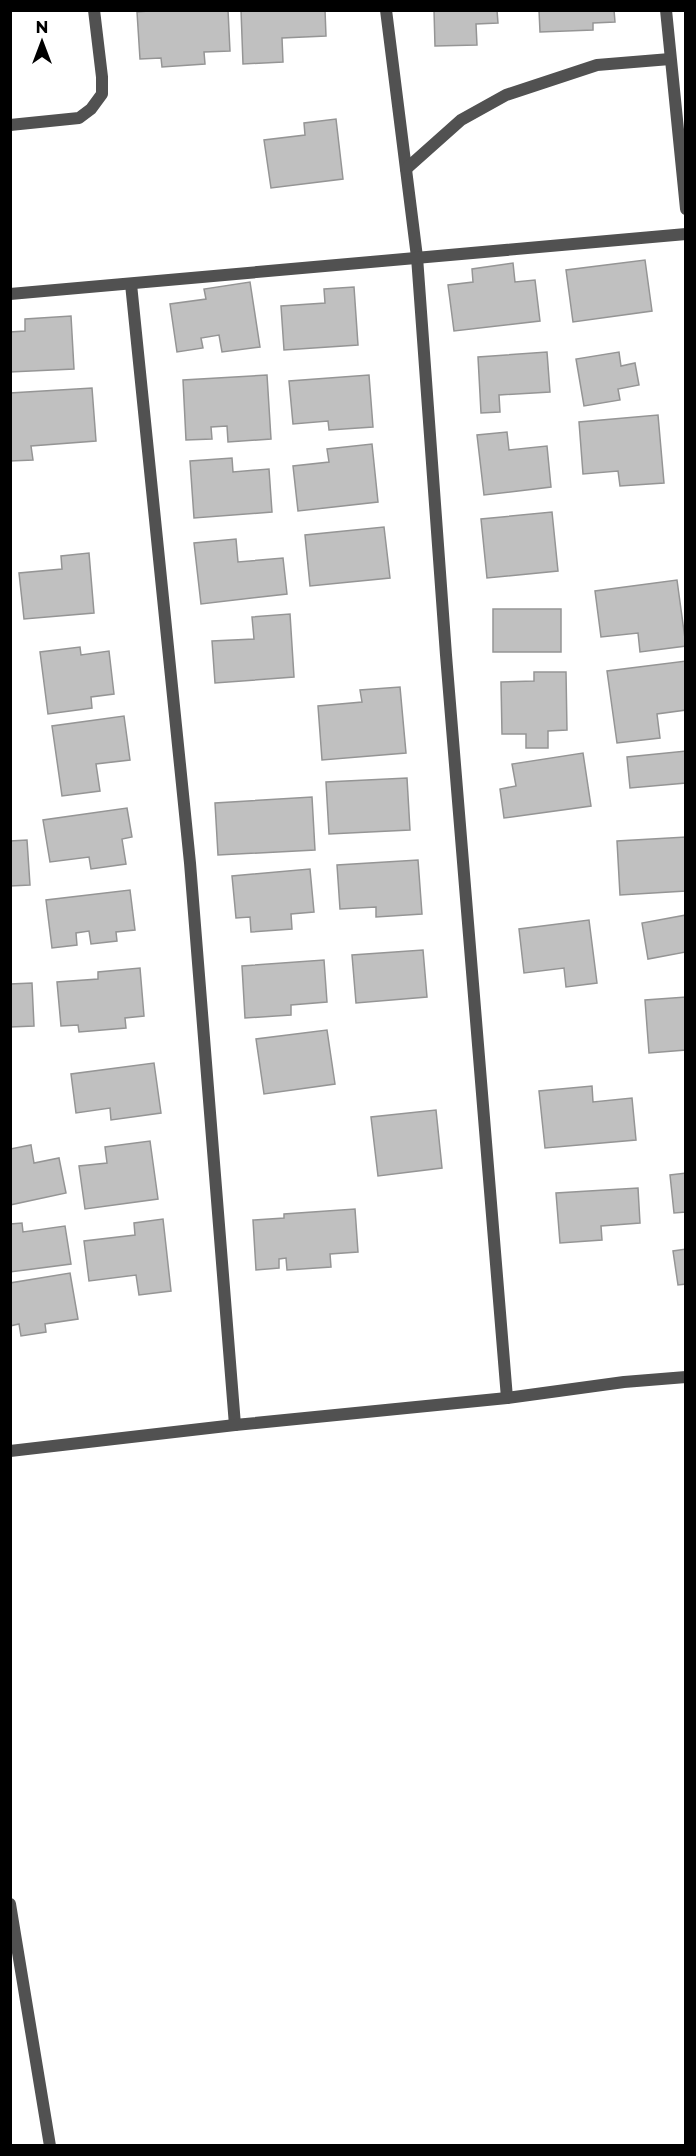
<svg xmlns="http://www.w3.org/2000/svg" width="696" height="2156" font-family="Montserrat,sans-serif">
<rect width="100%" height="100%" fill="#fff"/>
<g fill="#c0c0c0" stroke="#959595" stroke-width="1.5">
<polygon points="160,10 228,10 230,51 204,52 205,64 162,67 161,58 140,59 137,12"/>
<polygon points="241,10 325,10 326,36 282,38 283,62 243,64"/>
<polygon points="434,10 497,10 498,23 476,24 477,45 435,46"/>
<polygon points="539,10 614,10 615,22 593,23 593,30 540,32"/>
<polygon points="336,119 343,179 271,188 264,140 305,135 304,123"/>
<polygon points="645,260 652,311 573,322 566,270"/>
<polygon points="513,263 515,282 535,280 540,321 454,331 448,285 473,282 472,269"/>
<polygon points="250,282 260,347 222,352 219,335 201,338 203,348 177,352 170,304 206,299 204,289"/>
<polygon points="354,287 358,345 284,350 281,306 325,303 324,289"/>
<polygon points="71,316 74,369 10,372 10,332 25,331 25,319"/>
<polygon points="547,352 550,392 499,395 500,412 481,413 478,357"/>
<polygon points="619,352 621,366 635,363 639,385 618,389 620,400 584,406 576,359"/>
<polygon points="267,375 271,439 228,442 227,426 211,427 212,439 186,440 183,380"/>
<polygon points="369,375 373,427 329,430 328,421 293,424 289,381"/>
<polygon points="92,388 96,441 31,446 33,460 10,461 10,393"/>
<polygon points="658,415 664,483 620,486 618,471 583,474 579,422"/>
<polygon points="507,432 509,450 547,446 551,487 484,495 477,435"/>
<polygon points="372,444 378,502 298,511 293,466 329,462 327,449"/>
<polygon points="232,458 233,472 269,469 272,512 194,518 190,461"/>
<polygon points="552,512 558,571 487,578 481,519"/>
<polygon points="384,527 390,578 310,586 305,535"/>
<polygon points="236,539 238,562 283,558 287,594 201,604 194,543"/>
<polygon points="89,553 94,613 24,619 19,573 62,569 61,556"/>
<polygon points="677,580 686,646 640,652 638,633 601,637 595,591"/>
<rect x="493" y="609" width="68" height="43"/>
<polygon points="290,614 294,677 215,683 212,641 254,639 252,617"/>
<polygon points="80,647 81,655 109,651 114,694 91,697 92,708 48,714 40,652"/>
<polygon points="686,661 686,710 657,714 660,738 617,743 607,671"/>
<polygon points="534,672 566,672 567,730 548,731 548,748 526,748 526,734 502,734 501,682 534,681"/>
<polygon points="400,687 406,753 322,760 318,706 362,702 360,690"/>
<polygon points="124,716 130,760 96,764 100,791 62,796 52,726"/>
<polygon points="686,751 686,783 630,788 627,757"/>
<polygon points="583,753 591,806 504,818 500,789 516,786 512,764"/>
<polygon points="407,778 410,830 329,834 326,782"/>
<polygon points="312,797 315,850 218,855 215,803"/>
<polygon points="127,808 132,837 122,839 126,864 91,869 89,857 50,862 43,820"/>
<polygon points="686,837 686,891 620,895 617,841"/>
<polygon points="27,840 30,885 10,886 10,841"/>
<polygon points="418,860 422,914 376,917 376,907 340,909 337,865"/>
<polygon points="310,869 314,912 291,914 292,929 251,932 250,917 236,918 232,876"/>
<polygon points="130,890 135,930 116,932 117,941 91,944 89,931 76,933 77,945 52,948 46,900"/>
<polygon points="686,915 686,952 648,959 642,923"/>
<polygon points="589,920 597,983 566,987 564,968 524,973 519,929"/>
<polygon points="423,950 427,997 356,1003 352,955"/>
<polygon points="324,960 327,1002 291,1005 291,1015 245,1018 242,966"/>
<polygon points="140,968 144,1016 125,1018 126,1028 79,1032 78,1025 61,1026 57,982 98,979 98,972"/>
<polygon points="32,983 34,1026 10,1027 10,984"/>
<polygon points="686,997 686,1050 649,1053 645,1000"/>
<polygon points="327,1030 335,1084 264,1094 256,1039"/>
<polygon points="154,1063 161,1113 111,1120 110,1108 76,1113 71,1074"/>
<polygon points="592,1086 593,1102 632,1098 636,1140 545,1148 539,1091"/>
<polygon points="436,1110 442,1168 378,1176 371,1117"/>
<polygon points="150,1141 158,1199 85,1209 79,1166 107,1163 105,1147"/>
<polygon points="31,1145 34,1163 59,1158 66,1193 10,1205 10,1149"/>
<polygon points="686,1173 686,1212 674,1213 670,1175"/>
<polygon points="638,1188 640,1223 601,1226 602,1240 560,1243 556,1193"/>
<polygon points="355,1209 358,1252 330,1254 331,1267 287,1270 286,1258 279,1259 279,1268 256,1270 253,1220 284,1218 284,1214"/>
<polygon points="163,1219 171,1291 139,1295 136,1275 89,1281 84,1241 135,1235 134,1223"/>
<polygon points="22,1223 23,1232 65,1226 71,1264 10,1272 10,1224"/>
<polygon points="686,1249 686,1284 678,1285 673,1251"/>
<polygon points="70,1273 78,1319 45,1324 46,1332 21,1336 19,1324 10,1326 10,1283"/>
</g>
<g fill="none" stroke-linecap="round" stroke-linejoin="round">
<g stroke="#515151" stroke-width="12">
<polyline points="386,10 417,257 446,655 507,1398"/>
<polyline points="666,10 686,209"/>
<polyline points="10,125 79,118 91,109 102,94 102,77 94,10"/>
<polyline points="406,169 461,120 506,95 597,65 670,59"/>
<polyline points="131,284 190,863 235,1425"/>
<polyline points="10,294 686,234"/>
<polyline points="10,1451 235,1425 507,1398 624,1382 686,1377"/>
<polyline points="10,1904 50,2146"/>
</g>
</g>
<rect width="696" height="2156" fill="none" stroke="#000000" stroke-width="24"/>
<g transform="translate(42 42)" stroke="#ffffff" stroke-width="4.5" paint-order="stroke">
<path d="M0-4.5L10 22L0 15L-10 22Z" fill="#000000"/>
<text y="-9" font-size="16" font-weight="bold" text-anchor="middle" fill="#000000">N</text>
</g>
</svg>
